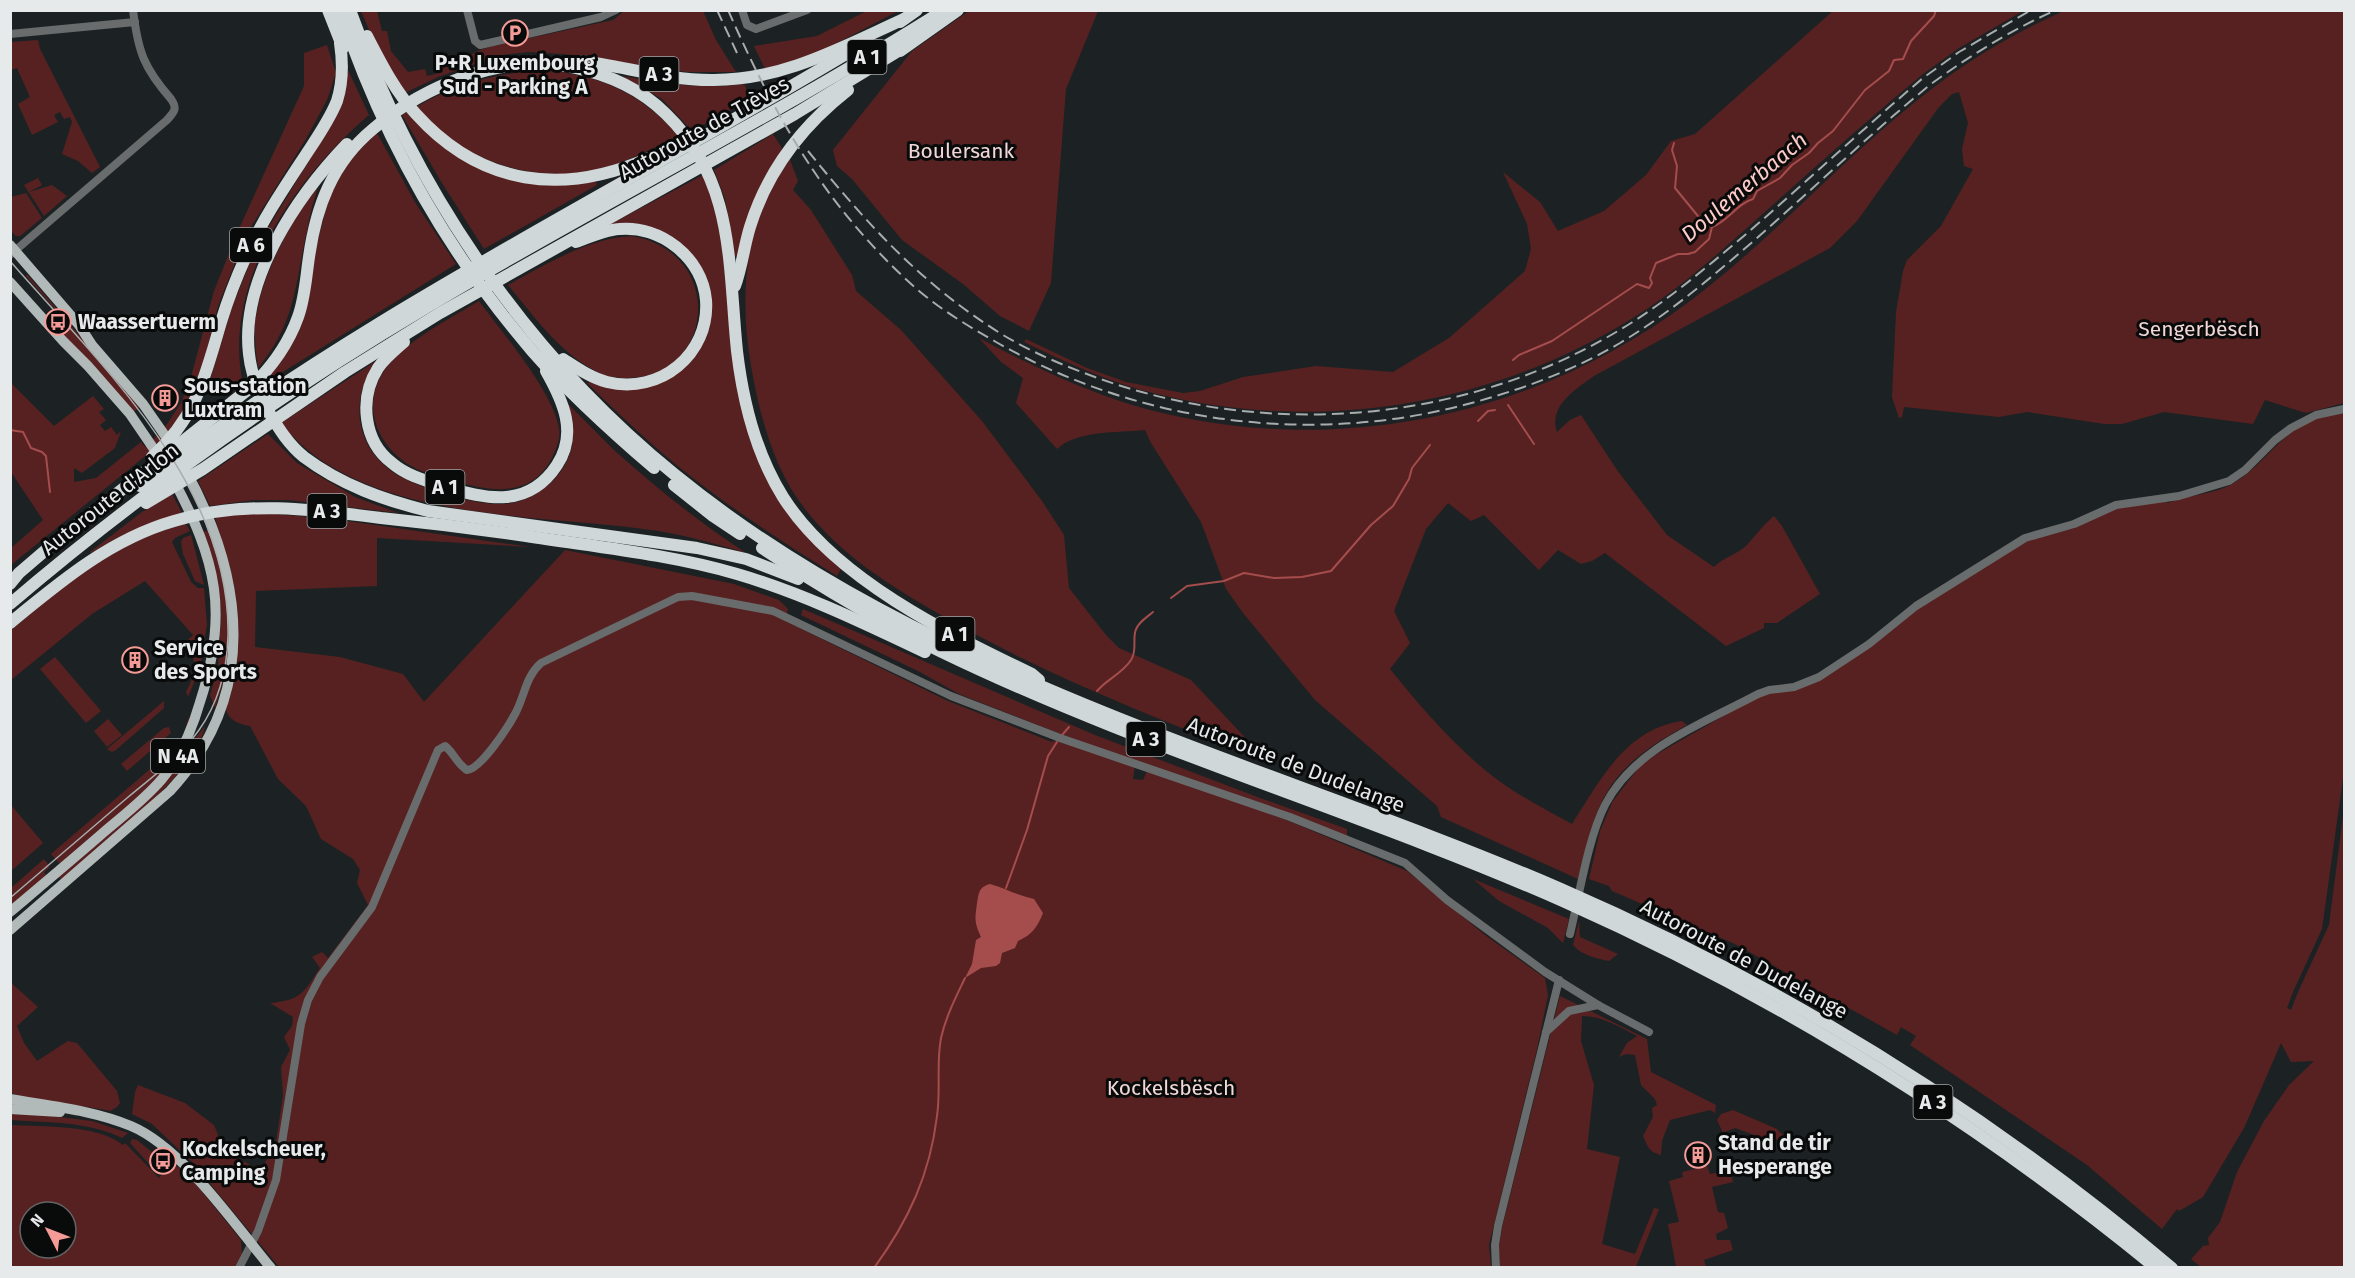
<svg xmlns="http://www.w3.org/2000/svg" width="2355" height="1278" font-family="'Fira Sans',sans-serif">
<rect width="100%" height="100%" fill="#1c2223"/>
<g fill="#572121" fill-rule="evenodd">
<path d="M1834,10L2023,11L1959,48L1923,74C1866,121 1812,170 1757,219C1722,250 1686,283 1647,309C1503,404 1324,435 1157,394C1111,383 1067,363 1024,342L1026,339L1087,368L1126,382L1183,393L1200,391L1243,377L1316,366L1393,372L1449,338L1525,271L1531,249L1527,224L1503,172L1540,202L1558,231L1604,211L1646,175L1671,141L1695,134Z"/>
<path d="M2066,10L2344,11V403L2306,413L2265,400L2253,424L2164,412L2122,424H2104L2027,412L1999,417L1904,407L1902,417L1899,418L1892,397L1896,312L1903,271L1907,260L1941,226L1973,169L1964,166L1962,149L1968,123L1959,92L1952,94L1939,107L1857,221L1830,248L1594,376C1576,389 1548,406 1557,432L1570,420L1581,415L1617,470L1667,535L1714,567C1724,557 1738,554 1747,545C1756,535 1763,525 1774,516L1782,526L1820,594L1777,623H1764V628L1726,646L1605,553L1592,561L1581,564L1558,550L1539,570L1484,515L1471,521L1448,503L1426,529L1394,611L1410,643L1390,669C1419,705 1450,741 1485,770C1511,792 1543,808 1572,824C1600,780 1626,729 1682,721L1687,725C1609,768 1598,794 1578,879L1441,817L1437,806L1315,700L1243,613L1226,589L1201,522L1151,443L1145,430C1118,433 1077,430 1057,449L1016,403L1023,378L1001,362L979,338C1028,364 1078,388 1132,405C1322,461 1532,420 1690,301C1787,228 1867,130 1968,63C1999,42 2032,25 2066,10Z"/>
<polygon points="361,11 377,11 382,31 387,31 391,51 408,72 425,69 427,76 443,72 442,65 458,61 480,50 493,46 613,20 624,11 703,11 716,40 736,72 687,72 564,54 529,52 501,55 438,77 405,93 377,48"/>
<polygon points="867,11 898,11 809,58 766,71 754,46 817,36"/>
<polygon points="969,11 1098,11 1066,89 1051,283 1029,331 1000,316 963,284 902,240 852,179 837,166 833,150 912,51"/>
<polygon points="38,40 40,49 100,167 92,173 78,161 62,154 72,122 70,117 64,119 60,112 54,115 58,122 32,135 18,104 30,97 17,68 11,70 11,42"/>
<polygon points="327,45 336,73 327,100 306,139 246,235 218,306 202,369 187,405 169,431 149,453 11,565 10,549 43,520 11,472 11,383 54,426 93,396 104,409 99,412 106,420 100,425 105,431 111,427 117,435 121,431 115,448 82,473 74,468 74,482 96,478 141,442 145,447 163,430 181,403 191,377 214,291 238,231 304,86 304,53"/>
<path d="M348,70L369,115C296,177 221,282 243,384L222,390L210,380L232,307L256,248L337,114L344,97Z"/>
<path d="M546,70C603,76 640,93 679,136C649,150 618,167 585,172C537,180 480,164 442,133C433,125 425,115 416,107C457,83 500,72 546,70Z"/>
<path d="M622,76C665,84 701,89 744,84L751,98L692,131L662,99Z"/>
<polygon points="408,111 485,169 595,181 597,185 484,249 442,183 402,115"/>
<polygon points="377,133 416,204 456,264 262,385 288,351 330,194 353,155"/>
<polygon points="773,134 783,150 737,256 735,256 725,199 714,170"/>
<path d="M789,157L798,181L793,190L811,210L852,275L856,291L901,330L982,421L1042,501L1064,535L1069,588L1106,635L1119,648L1191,680L1254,747L1253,756C1146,714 1039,672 939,614C889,585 841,555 805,509C773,468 760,416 751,366C741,307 743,247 768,193C774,180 782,169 789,157Z"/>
<path d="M705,174L720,225L737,384L795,522L816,546L841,569L837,576C786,544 736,512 689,475C653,447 620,415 587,383L590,382C633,400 684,385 704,340C707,333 712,322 710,313C708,298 692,265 686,248L609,225Z"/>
<polygon points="38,178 42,185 29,192 52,185 67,196 44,216 24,185"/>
<path d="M318,185C315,199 310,212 308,226C295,282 297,321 258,368C256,353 254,338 255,322C262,273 289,225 318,185Z"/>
<polygon points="26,193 42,218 20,236 16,236 11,231 11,197"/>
<path d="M631,236C726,251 716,378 627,378C615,378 602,376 592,369C558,350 533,315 508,285C546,264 587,239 631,236Z"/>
<polygon points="27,274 140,407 133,412 63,336 59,331 67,323 26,276"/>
<path d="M479,301C503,334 552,390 559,428C561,438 556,449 552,458C530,500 488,491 451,480C439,477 424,473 413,467C378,448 360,406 384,371C406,340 448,320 479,301Z"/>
<path d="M379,359C352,390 352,437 384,465C399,479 418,485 437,491C459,498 481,505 504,504C535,502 567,476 572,445C574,431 571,418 568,404C584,419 598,435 614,450C655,487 700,523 746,553C717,544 688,536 658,531C542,513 360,524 281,423Z"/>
<path d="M2344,413V771L2322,929L2293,992L2287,1008L2291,1010L2298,992L2329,925L2344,808V1267H2201L2191,1259L2203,1246L2209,1245L2208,1238L2220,1222L2237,1172L2264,1121L2289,1085L2314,1061L2291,1062L2281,1043L2244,1128L2203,1197L2179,1211L2177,1209L2162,1229L2087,1165L1910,1045L1916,1036L1901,1027L1897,1035L1735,944L1612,891L1609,886L1589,879L1600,831L1608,812L1613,801L1643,762L1769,690L1819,677L1916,606L2025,538L2116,505L2162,498L2168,503C2189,494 2214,495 2234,483C2261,467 2278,437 2308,422C2320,416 2332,416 2344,413Z"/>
<polygon points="268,434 297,463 355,497 398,513 288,500 254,500 210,506 198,481"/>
<polygon points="172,494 182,513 123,535 91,553 90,552 142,512"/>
<path d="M237,514H276L333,519L530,547L377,538V586L256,591L255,647L340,657L403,674L424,702L565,550L734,584L779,600L788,609L785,621L948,701L1052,742L1056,740L1135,765L1133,779L1143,780L1148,769L1289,821L1407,871L1485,935L1545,978L1548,995L1537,1049L1489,1245L1491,1267H279L193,1163L152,1124L132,1114L135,1092L138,1085L185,1103L214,1125L225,1152L261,1170L276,1142L283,1095L281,1067L290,1050L284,1037L292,1026L293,1017L270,1003C302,1000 304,992 320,968L312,957L322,952L328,958L368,905L357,883L360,870L353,859L321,839L306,806L278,779L250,726C238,724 228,720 225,707L237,649L238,627L234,585L215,517Z"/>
<path d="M186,524L190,531L175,538L172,542L191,582L198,588H204L207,625L200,668L188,697L186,692C196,673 199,662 185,643L193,635L145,581L92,614L11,680V630C63,585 118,540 186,524Z"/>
<polygon points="210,529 230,609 228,667 215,708 210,695 218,668 221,614 218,588 202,533"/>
<polygon points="191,535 204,585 195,581 183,554 181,542 183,538"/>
<polygon points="803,609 1095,735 1260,798 1347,829 1347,836 1106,752 959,694 920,672 801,615"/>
<polygon points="55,657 101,711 86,723 40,669"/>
<polygon points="164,701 164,708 116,750 112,752 107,749"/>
<polygon points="189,717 191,719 183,740 158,779 61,865 51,854 170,752 182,740"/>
<polygon points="108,719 122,735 107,747 94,731"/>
<path d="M205,726C196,774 100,847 62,881L58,876L186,750Z"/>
<polygon points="169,727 171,733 127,771 121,764 164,728"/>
<polygon points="11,805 43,843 11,871 10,871"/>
<polygon points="44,859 50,867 44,872 47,877 11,908 11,888"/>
<polygon points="1473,879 1569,919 1563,943 1548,928 1499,901"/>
<path d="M1579,921L1580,937L1618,954L1609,961C1595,958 1583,956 1573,945Z"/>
<path d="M10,982L38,1007L17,1026L24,1043L37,1061L68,1041L77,1043L117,1091L120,1103L117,1107L110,1111C79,1104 40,1104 11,1093Z"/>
<path d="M1560,996L1647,1039L1651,1072L1716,1105L1715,1113L1710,1110L1670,1120L1662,1141L1661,1155C1649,1152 1648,1147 1643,1136L1653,1117L1652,1108L1657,1105L1655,1099L1641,1085L1635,1055L1626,1054L1619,1057L1627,1043L1637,1036C1619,1027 1603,1016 1582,1016L1581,1041L1594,1085L1587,1149L1620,1157L1602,1244L1635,1254L1654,1208L1659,1209L1636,1267L1500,1268L1499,1246L1502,1228Z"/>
<polygon points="1733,1110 1777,1129 1788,1140 1765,1139 1735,1128 1723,1133 1717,1120 1721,1114"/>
<path d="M11,1111L92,1121L128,1133L122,1138C88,1121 48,1123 11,1120Z"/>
<path d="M10,1125C43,1127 97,1124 123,1145L125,1143L159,1178L170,1166H176L181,1169L195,1183L241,1240L243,1267H11ZM30,1212H66V1248H30Z"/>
<polygon points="132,1139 137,1140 168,1165 159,1175 130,1143"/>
<polygon points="1707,1166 1710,1174 1730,1170 1733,1182 1712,1187 1718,1212 1724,1213 1728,1228 1716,1234 1717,1240 1730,1240 1733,1250 1704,1260 1706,1267 1676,1267 1668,1224 1679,1222 1669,1181 1683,1177 1682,1172"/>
</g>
<path fill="#a54d4c" d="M990,884C1005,888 1018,896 1034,899L1043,913C1038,926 1032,935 1018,941L1015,948L1002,953L1000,963L996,966L981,968L965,978L972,964L976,940L981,937C974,922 975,919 977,903C979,892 979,887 990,884Z"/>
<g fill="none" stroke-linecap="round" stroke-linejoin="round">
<g stroke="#a54d4c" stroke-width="2">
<polyline points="1674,143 1672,150 1677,166 1675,188 1702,221 1712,227"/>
<path d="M1513,360L1519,355L1552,341L1637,284L1649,288L1652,283L1650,278L1656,263L1678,254H1688L1695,252L1709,239L1712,227C1729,221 1736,204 1753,199L1757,191L1780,178L1792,165L1809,153L1818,143L1833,131L1865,90L1889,71L1894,60L1903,59L1911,41L1934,16L1936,10"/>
<polyline points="1508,405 1534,444"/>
<polyline points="1478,421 1488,411 1495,410"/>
<polyline points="10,430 23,432 31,448 42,452 46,456 50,492"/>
<polyline points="1171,598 1187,586 1224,581 1244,573 1274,578 1302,577 1331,571 1371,525 1393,506 1409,479 1412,468 1430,445"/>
<path d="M1097,691C1107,679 1123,673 1131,660C1137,651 1133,642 1135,633C1136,624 1147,617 1153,612"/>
<polyline points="1062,735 1069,727"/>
<polyline points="1006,888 1027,830 1048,756 1057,742"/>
<path d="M874,1268C909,1220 930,1174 937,1116C941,1090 936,1063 941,1038C946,1016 956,997 965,978"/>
</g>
<g stroke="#696c6c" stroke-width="8">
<polyline points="467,10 475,41 480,45 601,17 616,10"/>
<polyline points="742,10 747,25 756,29 807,10"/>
<polyline points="10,34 135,22"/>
<path d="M10,255L167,120C174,112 178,109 171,99C144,68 138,52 133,10"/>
<path d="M1570,934C1579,897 1588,838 1605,805C1635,747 1702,724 1758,694L1769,690L1794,687L1819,677L1869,644L1916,606L2025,538L2074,524L2116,505L2179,496L2229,481L2245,470L2275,440L2291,428L2316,415L2344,409"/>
<polyline points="1546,1032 1569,1011 1598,1005"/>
<path d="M239,1268L258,1231L276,1180L301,1024L308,1000L320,977L372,907L438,750L445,746C454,753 457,764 467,770C481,769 508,727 515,714C525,696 525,677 541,663L678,597L692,596L773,611L951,696L1060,738L1290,817L1405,863L1447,900L1545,972L1598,1005L1649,1032"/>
<polyline points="1496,1268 1495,1245 1498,1226 1559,980"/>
</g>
<g stroke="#b2b9b9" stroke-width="10">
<polyline points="10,245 79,325 92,345 143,404 173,447"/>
<polyline points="10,282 63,341 88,366 130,414 160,458"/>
<path d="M10,912C42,885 73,859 104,832C124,815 145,799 162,779C181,756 192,730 200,702C229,613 217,561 173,479"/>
<path d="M10,930L170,791C259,695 245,579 186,471"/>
<path d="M10,1099C50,1106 93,1110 131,1126C183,1148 234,1224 271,1268"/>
<polyline points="10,1109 60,1112"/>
</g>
<g stroke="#cfd7d8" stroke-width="12">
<polyline points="328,10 343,48"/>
<path d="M340,10C382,136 447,252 533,352C570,394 612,432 654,468"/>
<path d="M350,10C414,189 526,354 674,474C777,558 896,623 1018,676C1196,755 1383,812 1561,889C1782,985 1988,1113 2172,1268"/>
<polyline points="900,22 917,10"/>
<path d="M367,36C381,63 395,91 416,114C481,186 563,196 649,158"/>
<polyline points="900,51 958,10"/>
<path d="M580,61C623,66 667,80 711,80C782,81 842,47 904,19"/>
<path d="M347,144C298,195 240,279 249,354C251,374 260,396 270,414C279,429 289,445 304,457C341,485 384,500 428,511L697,548L746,559L798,579"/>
<path d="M735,286C742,267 744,246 750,227C767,172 802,126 848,90"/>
<path d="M404,342C395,350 385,358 378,368C359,398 363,441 392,463C407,476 427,481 446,487C487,500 529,508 557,465C578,433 563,401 546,371"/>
<path d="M563,359C577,368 591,378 607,382C660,395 710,354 706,300C702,257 660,225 619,229C605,230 589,237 576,242"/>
<path d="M152,457C197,417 205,376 221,322C228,299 237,276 247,254C263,219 284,188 305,156C316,139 329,121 337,101C343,82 343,63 340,43"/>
<polyline points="674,485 713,516 740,534"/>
<path d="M140,486C360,316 609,196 846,54"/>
<polyline points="146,503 203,469 345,372 440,313 795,114 905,47"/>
<path d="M762,548C819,586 878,621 940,651C1142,749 1359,811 1565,902C1778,997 1975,1120 2156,1268"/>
<path d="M10,584L19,573L47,549L250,388C271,368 288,345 298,317C305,298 306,277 309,257C316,207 332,163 373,129C425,85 503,53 572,67C607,74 640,88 666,114C735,181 728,264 737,351C743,402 756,454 783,497C835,579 947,633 1032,674L1039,680"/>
<path d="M10,604C140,493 280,394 427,307C598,205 776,116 944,10"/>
<path d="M10,623C61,581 111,539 174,521C243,500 312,509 381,518C430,523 478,529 526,536C596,547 668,554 737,574C802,593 864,623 925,652"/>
</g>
<path stroke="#a8acad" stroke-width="1.5" d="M10,261C101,365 231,486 228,636C227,669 219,702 199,730C180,757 152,777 127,798C88,831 49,865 10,898"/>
<g stroke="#a8acad" stroke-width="2" stroke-dasharray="12 6" stroke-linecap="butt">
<polyline points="717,10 737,53"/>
<path d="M728,10C775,116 823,203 910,283C935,306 966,325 996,342C1145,427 1325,448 1489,398C1534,385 1579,367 1620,343C1670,313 1713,276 1757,238C1815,187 1871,133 1931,84C1971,55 2011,30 2056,10"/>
<path d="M808,151C868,225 921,284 1003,335C1038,356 1079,372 1118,385C1288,439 1479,419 1631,323C1672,297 1708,266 1745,235C1805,183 1863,129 1923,78L1959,52L2031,10"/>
</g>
</g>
<defs>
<g id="parking-ring" transform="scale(1.35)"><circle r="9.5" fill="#090b0b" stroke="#f59b97" stroke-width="1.5"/><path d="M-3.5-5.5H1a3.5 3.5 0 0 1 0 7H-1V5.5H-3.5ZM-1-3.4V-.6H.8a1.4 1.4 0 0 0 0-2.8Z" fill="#f59b97"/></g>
<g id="bus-ring" transform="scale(1.35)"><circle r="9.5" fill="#090b0b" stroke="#f59b97" stroke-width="1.5"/><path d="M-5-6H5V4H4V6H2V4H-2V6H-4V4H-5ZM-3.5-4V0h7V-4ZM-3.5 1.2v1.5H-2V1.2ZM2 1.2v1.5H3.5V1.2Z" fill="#f59b97"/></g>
<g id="building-ring" transform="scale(1.35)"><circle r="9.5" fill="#090b0b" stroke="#f59b97" stroke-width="1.5"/><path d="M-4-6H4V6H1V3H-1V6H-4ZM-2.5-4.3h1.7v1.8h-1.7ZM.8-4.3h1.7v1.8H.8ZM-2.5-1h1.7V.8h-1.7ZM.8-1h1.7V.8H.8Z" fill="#f59b97"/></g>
</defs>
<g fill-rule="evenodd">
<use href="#parking-ring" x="515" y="33"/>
<use href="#bus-ring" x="58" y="322"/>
<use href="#building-ring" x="165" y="398"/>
<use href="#building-ring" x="135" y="660"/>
<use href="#building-ring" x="1698" y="1155"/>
<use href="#bus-ring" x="163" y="1161"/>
</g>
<g text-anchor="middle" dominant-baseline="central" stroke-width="6" stroke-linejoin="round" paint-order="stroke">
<g fill="#090b0b" stroke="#a4a7a8" stroke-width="1.5">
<rect x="847.5" y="40" width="39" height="34" rx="4.5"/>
<rect x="639.5" y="57" width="39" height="34" rx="4.5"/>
<rect x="230" y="228" width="42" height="34" rx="4.5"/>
<rect x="425.5" y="470" width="39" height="34" rx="4.5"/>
<rect x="307.5" y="494" width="39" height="34" rx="4.5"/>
<rect x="935.5" y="617" width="39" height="34" rx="4.5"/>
<rect x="1126.5" y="722" width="39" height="34" rx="4.5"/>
<rect x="151" y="739" width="54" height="34" rx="4.5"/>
<rect x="1913.5" y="1085" width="39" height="34" rx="4.5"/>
</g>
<g font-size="20" font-weight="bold" fill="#e7eaeb">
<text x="867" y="57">A 1</text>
<text x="659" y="74">A 3</text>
<text x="251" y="245">A 6</text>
<text x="445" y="487">A 1</text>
<text x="327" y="511">A 3</text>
<text x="955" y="634">A 1</text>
<text x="1146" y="739">A 3</text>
<text x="178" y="756">N 4A</text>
<text x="1933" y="1102">A 3</text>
</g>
<g font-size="21" font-weight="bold" fill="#e7eaeb" stroke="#090b0b" text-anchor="start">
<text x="515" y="63" text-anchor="middle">P+R Luxembourg<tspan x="515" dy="24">Sud - Parking A</tspan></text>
<text x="78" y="322">Waassertuerm</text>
<text x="184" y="386">Sous-station<tspan x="184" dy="24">Luxtram</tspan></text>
<text x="154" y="648">Service<tspan x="154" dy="24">des Sports</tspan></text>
<text x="1718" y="1143">Stand de tir<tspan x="1718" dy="24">Hesperange</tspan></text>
<text x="182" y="1149">Kockelscheuer,<tspan x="182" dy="24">Camping</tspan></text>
</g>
<g font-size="21" fill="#e7eaeb" stroke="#090b0b">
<text transform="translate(704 128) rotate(-29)">Autoroute de Trèves</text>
<text transform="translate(110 499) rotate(-38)">Autoroute d'Arlon</text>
<text transform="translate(1296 765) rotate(21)">Autoroute de Dudelange</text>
<text transform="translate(1744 959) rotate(28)">Autoroute de Dudelange</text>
</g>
<g font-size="21" fill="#f2d7d6" stroke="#090b0b">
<text x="961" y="151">Boulersank</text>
<text x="2199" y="329">Sengerbësch</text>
<text x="1171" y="1088">Kockelsbësch</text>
</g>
<g font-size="22" font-style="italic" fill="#ffcbc8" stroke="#090b0b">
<text transform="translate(1744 187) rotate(-40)">Doulemerbaach</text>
</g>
</g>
<rect width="2355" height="1278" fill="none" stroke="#e7eaeb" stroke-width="24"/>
<g transform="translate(48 1230) rotate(312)"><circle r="28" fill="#090b0b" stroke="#626465" stroke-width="1.5"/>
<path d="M0-4.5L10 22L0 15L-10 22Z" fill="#f59b97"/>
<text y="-9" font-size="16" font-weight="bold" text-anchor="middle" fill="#e7eaeb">N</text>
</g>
</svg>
